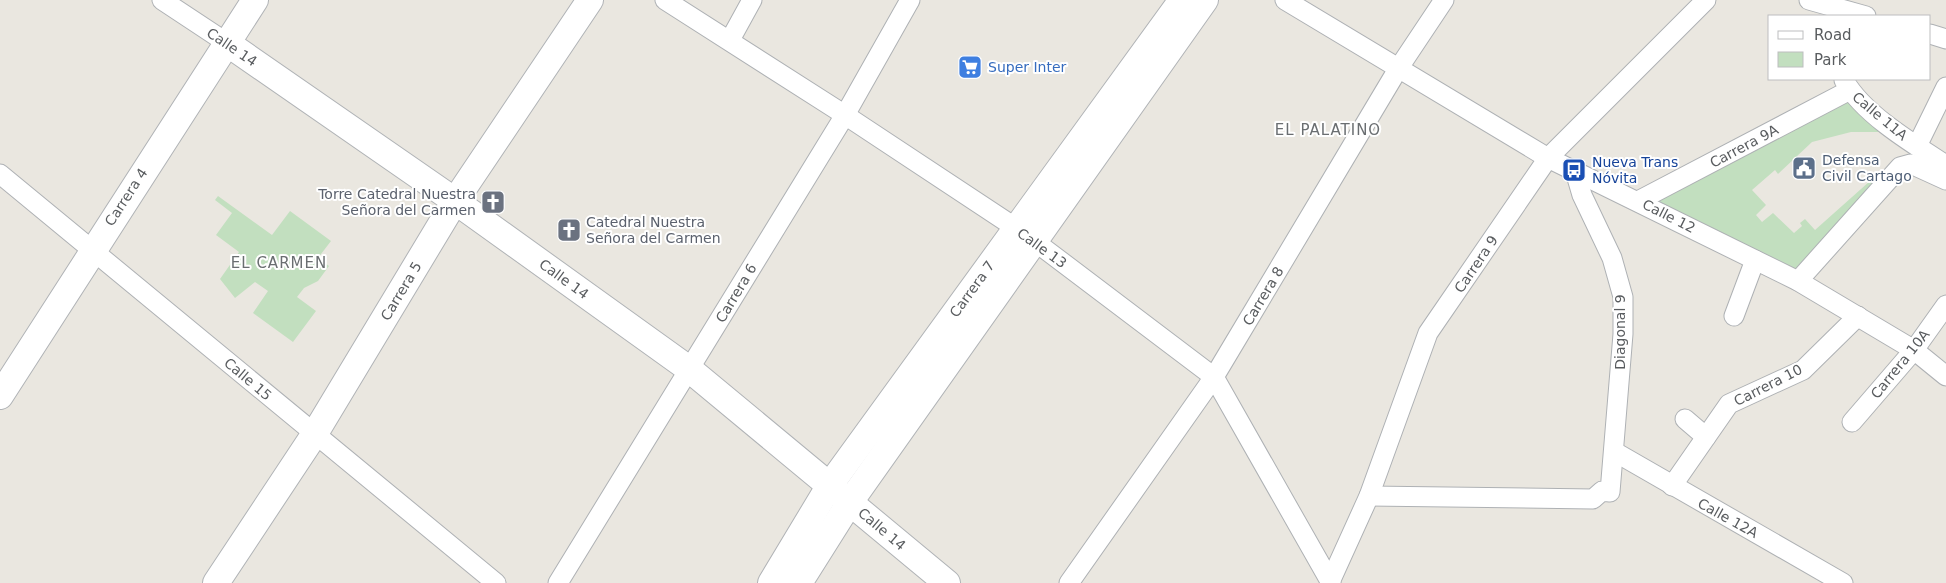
<svg xmlns="http://www.w3.org/2000/svg" width="1946" height="583" font-family="'DejaVu Sans',sans-serif">
<rect width="100%" height="100%" fill="#eae7e0"/>
<g fill="#c2dfbf">
<polygon points="1850,90 1895,132 1851,132 1812,142 1778,174 1775,170 1752,190 1766,205 1756,215 1762,222 1773,213 1794,233 1802,226 1800,223 1805,219 1815,230 1870,181 1881,187 1798,281 1638,201"/>
<polygon points="218,196 272,235 290,211 331,241 318,258 329,266 318,281 304,288 297,297 316,311 293,342 253,313 268,291 255,282 235,298 220,279 239,252 216,235 232,213 215,200"/>
</g>
<g fill="none" stroke-linecap="round" stroke-linejoin="round">
<g stroke="#aeb1b4" stroke-width="21">
<g id="minor">
<polyline points="162,0 227,43"/>
<polyline points="665,0 845,115 1025,234 1214,377 1331,583"/>
<polyline points="1285,0 1548,158 1798,281 1914,350 1946,376"/>
<polyline points="1809,0 1866,16"/>
<polyline points="1930,34 1946,39"/>
<polyline points="730,40 752,0"/>
<path d="M1844,80C1863,114 1913,144 1946,165"/>
<polyline points="1917,146 1946,87"/>
<polyline points="0,174 496,583"/>
<polyline points="1638,201 1850,90"/>
<polyline points="1798,281 1900,167 1911,164 1946,180"/>
<polyline points="1734,316 1755,260"/>
<polyline points="1685,419 1706,437"/>
<polyline points="1852,422 1914,350 1946,305"/>
<polyline points="1615,452 1843,583"/>
<polyline points="1672,486 1729,404 1803,370 1858,316"/>
<polyline points="1369,496 1593,499 1602,491 1610,492 1623,334 1623,297 1612,258 1582,195 1575,171"/>
<polyline points="1330,582 1369,496 1428,333 1548,158 1706,0"/>
<polyline points="558,583 845,115 910,0"/>
<polyline points="1069,583 1214,377 1398,69 1444,0"/>
</g>
</g>
<g stroke="#b0b3b6" stroke-width="28">
<g id="secondary">
<polyline points="227,43 455,201 689,369 947,583"/>
<polyline points="0,396 255,0"/>
<polyline points="216,583 314,435 455,201 590,0"/>
<polyline points="771,583 830,485 1182,0"/>
<polyline points="799,583 850,502 1205,0"/>
</g>
</g>
<use href="#minor" stroke="#fff" stroke-width="19"/>
<use href="#secondary" stroke="#fff" stroke-width="26"/>
</g>
<defs>
<g id="supermarket-square" transform="scale(1.25)"><rect x="-9" y="-9" width="18" height="18" rx="4" fill="#3f7fe0" stroke="#fff"/><path d="M-6-5.5h2.5l.6 2H6L4.5 2H-2.5L-4.4-4H-6ZM-1.5 3.2a1.3 1.3 0 1 0 .1 0ZM3 3.2a1.3 1.3 0 1 0 .1 0Z" fill="#fff"/></g>
<g id="civic-square" transform="scale(1.25)"><rect x="-9" y="-9" width="18" height="18" rx="4" fill="#5c6f8a" stroke="#fff"/><path d="M-.6-6.5H3V-4.5H.6V-3L4-1V1h2V6H-6V1h2V-1L-.6-3ZM-1.2 2.5V6h2.4V2.5Z" fill="#fff"/></g>
<g id="bus-square" transform="scale(1.25)"><rect x="-9" y="-9" width="18" height="18" rx="4" fill="#1a4fb4" stroke="#fff"/><path d="M-5-6H5V4H4V6H2V4H-2V6H-4V4H-5ZM-3.5-4V0h7V-4ZM-3.5 1.2v1.5H-2V1.2ZM2 1.2v1.5H3.5V1.2Z" fill="#fff"/></g>
<g id="church-square" transform="scale(1.25)"><rect x="-9" y="-9" width="18" height="18" rx="4" fill="#6b7280" stroke="#fff"/><path d="M-1.2-6h2.4v3.5h3.3v2.4h-3.3V6h-2.4V-.1h-3.3v-2.4h3.3Z" fill="#fff"/></g>
</defs>
<g fill-rule="evenodd">
<use href="#supermarket-square" x="970" y="67"/>
<use href="#civic-square" x="1804" y="168"/>
<use href="#bus-square" x="1574" y="170"/>
<use href="#church-square" x="493" y="202"/>
<use href="#church-square" x="569" y="230"/>
</g>
<g text-anchor="middle" dominant-baseline="central" stroke-width="4" stroke-linejoin="round" paint-order="stroke">
<g font-size="14" fill="#595c5f" stroke="#fff">
<text transform="translate(232 47) rotate(34)">Calle 14</text>
<text transform="translate(1880 116) rotate(40)">Calle 11A</text>
<text transform="translate(1744 146) rotate(-28)">Carrera 9A</text>
<text transform="translate(126 197) rotate(-57)">Carrera 4</text>
<text transform="translate(1669 216) rotate(27)">Calle 12</text>
<text transform="translate(1042 248) rotate(36)">Calle 13</text>
<text transform="translate(1476 264) rotate(-56)">Carrera 9</text>
<text transform="translate(564 279) rotate(36)">Calle 14</text>
<text transform="translate(972 289) rotate(-54)">Carrera 7</text>
<text transform="translate(401 291) rotate(-59)">Carrera 5</text>
<text transform="translate(736 293) rotate(-59)">Carrera 6</text>
<text transform="translate(1263 296) rotate(-59)">Carrera 8</text>
<text transform="translate(1620 332) rotate(-90)">Diagonal 9</text>
<text transform="translate(1900 364) rotate(-51)">Carrera 10A</text>
<text transform="translate(248 379) rotate(40)">Calle 15</text>
<text transform="translate(1768 385) rotate(-27)">Carrera 10</text>
<text transform="translate(1728 518) rotate(29)">Calle 12A</text>
<text transform="translate(882 529) rotate(40)">Calle 14</text>
</g>
<g font-size="14" fill="#366cbe" stroke="#fff" text-anchor="start">
<text x="988" y="67">Super Inter</text>
</g>
<g font-size="14" fill="#4e5e75" stroke="#fff" text-anchor="start">
<text x="1822" y="160">Defensa<tspan x="1822" dy="16">Civil Cartago</tspan></text>
</g>
<g font-size="14" fill="#164399" stroke="#fff" text-anchor="start">
<text x="1592" y="162">Nueva Trans<tspan x="1592" dy="16">Nóvita</tspan></text>
</g>
<g font-size="14" fill="#5b616d" stroke="#fff" text-anchor="end">
<text x="476" y="194">Torre Catedral Nuestra<tspan x="476" dy="16">Señora del Carmen</tspan></text>
<text x="586" y="222" text-anchor="start">Catedral Nuestra<tspan x="586" dy="16">Señora del Carmen</tspan></text>
</g>
<g font-size="15" letter-spacing="1" fill="#6a6e71" stroke="#fff">
<text x="1328" y="130">EL PALATINO</text>
<text x="279" y="263">EL CARMEN</text>
</g>
</g>
<rect x="1768" y="15" width="162" height="65" fill="#ffffff" stroke="#bdbebf"/>
<rect x="1778" y="31" width="25" height="8" fill="#ffffff" stroke="#bdbebf"/>
<text x="1814" y="40" font-size="15" fill="#595c5f">Road</text>
<rect x="1778" y="52" width="25" height="15" fill="#c2dfbf" stroke="#bdbebf"/>
<text x="1814" y="65" font-size="15" fill="#595c5f">Park</text>
</svg>
